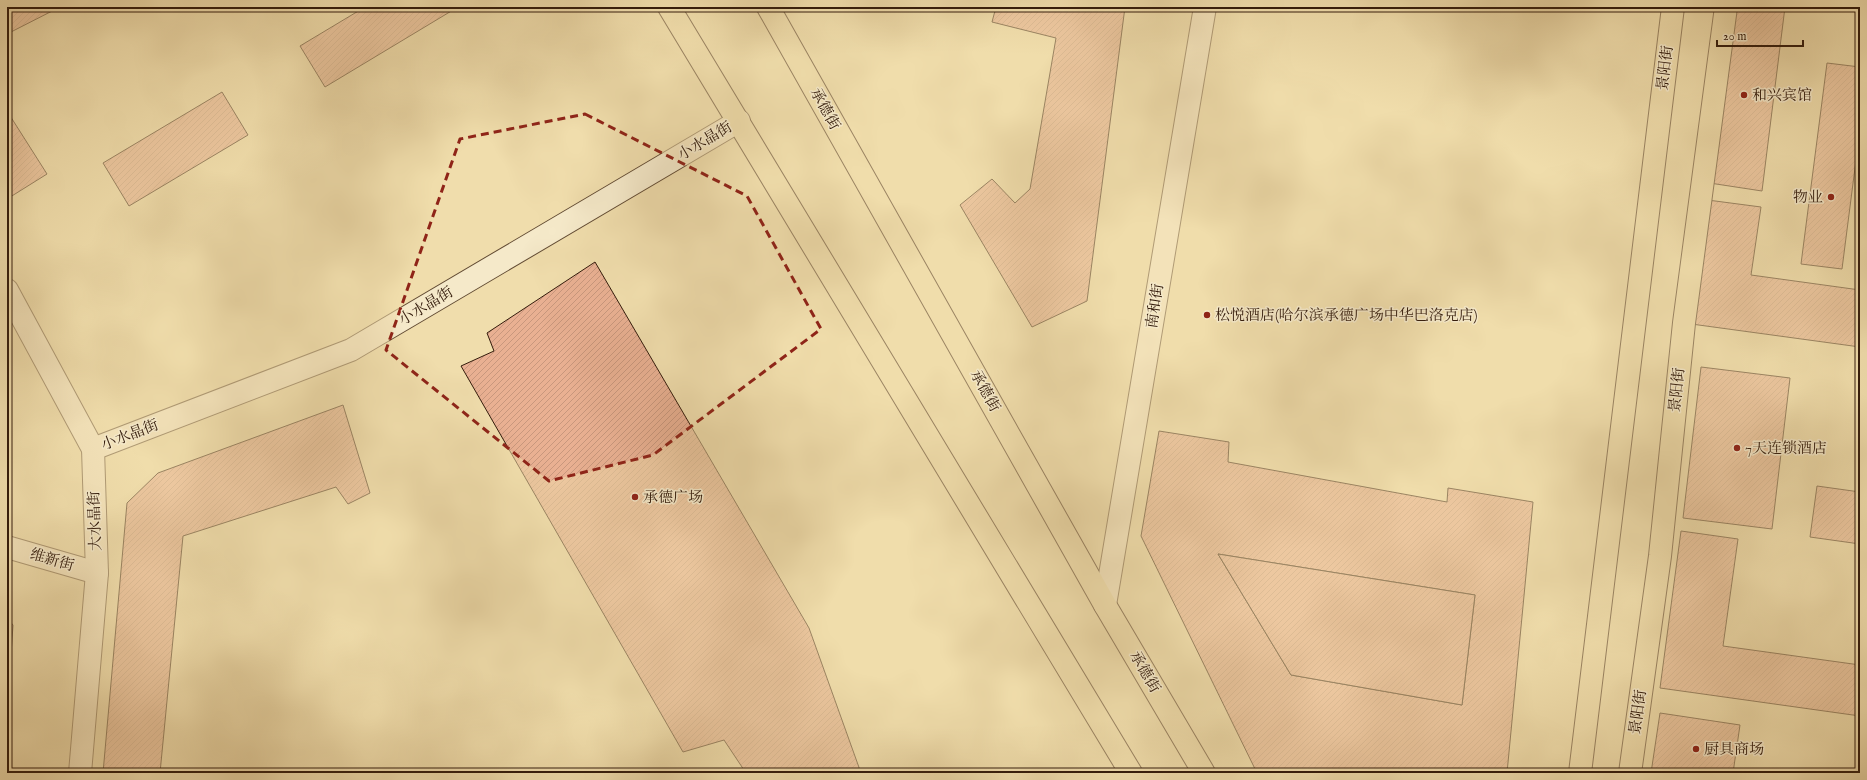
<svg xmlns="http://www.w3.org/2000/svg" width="1867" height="780" font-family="'IM FELL English','Noto Serif SC',serif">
<defs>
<pattern id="building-hatch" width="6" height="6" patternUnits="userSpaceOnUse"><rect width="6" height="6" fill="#e9b092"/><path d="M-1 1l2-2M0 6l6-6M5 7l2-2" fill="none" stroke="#c8977d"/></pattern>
</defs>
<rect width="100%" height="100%" fill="#f0ddac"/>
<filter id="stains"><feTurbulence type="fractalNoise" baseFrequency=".005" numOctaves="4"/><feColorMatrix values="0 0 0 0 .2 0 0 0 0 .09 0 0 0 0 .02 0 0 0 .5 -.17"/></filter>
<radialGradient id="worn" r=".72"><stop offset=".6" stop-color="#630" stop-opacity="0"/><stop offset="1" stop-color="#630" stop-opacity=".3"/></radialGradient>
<g fill="url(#building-hatch)" stroke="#341c0c" fill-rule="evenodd">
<polygon points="7,7 60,7 7,34"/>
<polygon points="365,7 458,7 325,87 300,46"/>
<polygon points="996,7 1125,7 1087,301 1032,327 960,205 992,179 1015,203 1030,189 1056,38 992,22"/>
<polygon points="1726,7 1785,7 1762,191 1703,182"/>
<polygon points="1827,63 1860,67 1860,129 1842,269 1801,264"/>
<polygon points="222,92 248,135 129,206 103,163"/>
<polygon points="7,111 47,174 7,199"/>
<polygon points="1700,199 1761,207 1751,275 1860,290 1860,347 1684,323"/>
<polygon points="595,262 809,628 861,773 746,773 724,740 683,752 461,366 494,351 487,333"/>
<polygon points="1701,367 1790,378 1772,529 1683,518"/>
<polygon points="343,405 370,493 348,504 336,487 183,536 160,773 103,773 127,503 158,473"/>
<path d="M1159,431L1229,442L1228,462L1447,502L1448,488L1533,502L1507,773H1257L1141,536ZM1218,554L1475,595L1462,705L1291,675Z"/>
<polygon points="1817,486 1860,492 1860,544 1810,537"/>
<polygon points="1681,531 1738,539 1723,646 1860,665 1860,716 1660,688"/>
<polygon points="1218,554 1475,595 1462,705 1291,675"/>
<polygon points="7,618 13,625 7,714"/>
<polygon points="1660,713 1740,725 1733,773 1651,773"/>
<polygon points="1860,740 1860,773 1856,773"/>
</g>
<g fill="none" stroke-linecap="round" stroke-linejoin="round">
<g stroke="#634c34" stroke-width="24">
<g id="tertiary">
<polyline points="7,290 93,449 97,573 80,773"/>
<polyline points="93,449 351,350 739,121"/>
<polyline points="7,547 97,573"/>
<polyline points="1105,605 1205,7"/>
</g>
</g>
<g stroke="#341c0c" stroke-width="24">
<g id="primary">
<polyline points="669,7 1131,773"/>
<polyline points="768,7 1105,605 1204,773"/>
<polyline points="1580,773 1673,7"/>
<polyline points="1630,773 1660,556 1684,323 1726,7"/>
</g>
</g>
<use href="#tertiary" stroke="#f5e9c9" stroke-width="22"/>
<use href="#primary" stroke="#f0ddac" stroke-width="22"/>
</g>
<path d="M0 0H1867V780H0ZM585,114L747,196L821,329L653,455L549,481L386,350L460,139Z" fill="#f0ddac" fill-opacity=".55" fill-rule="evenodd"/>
<path fill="none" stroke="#8f2418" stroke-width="3" stroke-dasharray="8 5" stroke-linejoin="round" d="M585,114L747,196L821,329L653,455L549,481L386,350L460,139Z"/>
<g fill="#8f2418" stroke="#f5e9c9" stroke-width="1.5">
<circle cx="1744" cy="95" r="4"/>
<circle cx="1831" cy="197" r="4"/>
<circle cx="1207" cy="315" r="4"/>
<circle cx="1737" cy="448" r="4"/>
<circle cx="635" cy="497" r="4"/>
<circle cx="1696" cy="749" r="4"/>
</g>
<g text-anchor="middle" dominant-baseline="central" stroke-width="3" stroke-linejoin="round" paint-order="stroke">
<g font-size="15" fill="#341c0c" stroke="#f5e9c9">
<text transform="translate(1665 68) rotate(-83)">景阳街</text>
<text transform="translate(825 109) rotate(61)">承德街</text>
<text transform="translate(705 141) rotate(-31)">小水晶街</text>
<text transform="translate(426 306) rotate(-31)">小水晶街</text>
<text transform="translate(1155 306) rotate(-81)">南和街</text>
<text transform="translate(1677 390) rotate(-84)">景阳街</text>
<text transform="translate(985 391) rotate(61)">承德街</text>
<text transform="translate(130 435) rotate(-21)">小水晶街</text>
<text transform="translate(95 521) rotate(-92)">大水晶街</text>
<text transform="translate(52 560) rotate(16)">维新街</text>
<text transform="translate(1145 672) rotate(60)">承德街</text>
<text transform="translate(1638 712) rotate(-82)">景阳街</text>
</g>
<g font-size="15" fill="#341c0c" stroke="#f5e9c9" text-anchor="start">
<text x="1752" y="95">和兴宾馆</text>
<text x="1823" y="197" text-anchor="end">物业</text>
<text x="1215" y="315">松悦酒店(哈尔滨承德广场中华巴洛克店)</text>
<text x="1745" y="448">7天连锁酒店</text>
<text x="643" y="497">承德广场</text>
<text x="1704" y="749">厨具商场</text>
</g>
</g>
<rect width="1867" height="780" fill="none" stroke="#f0ddac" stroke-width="24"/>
<rect x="8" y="8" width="1851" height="764" fill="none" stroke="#341c0c" stroke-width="2"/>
<rect x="12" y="12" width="1843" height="756" fill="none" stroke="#341c0c"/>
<path d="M1717 40v6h86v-6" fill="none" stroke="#341c0c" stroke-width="2"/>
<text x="1723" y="40" font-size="12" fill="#341c0c" stroke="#f5e9c9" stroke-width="3" paint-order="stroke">20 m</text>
<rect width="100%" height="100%" filter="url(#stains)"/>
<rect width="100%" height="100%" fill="url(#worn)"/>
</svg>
